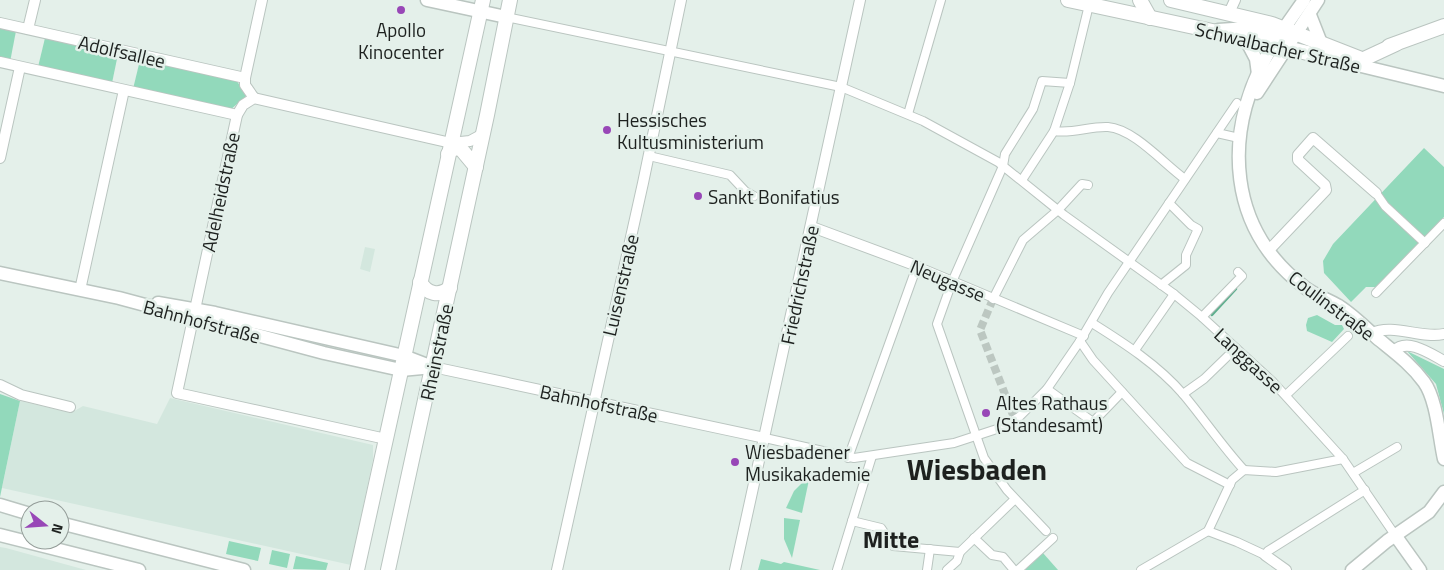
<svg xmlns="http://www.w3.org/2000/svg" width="1444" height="570" font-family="'Titillium Web',sans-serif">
<rect width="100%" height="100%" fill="#e4f0ea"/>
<g fill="#d3e7de">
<polygon points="365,247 375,249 370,272 360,269"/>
<polygon points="170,398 373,445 373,459 351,565 2,488 20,401 71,413 83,406 157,424"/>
<polygon points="0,547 6,548 86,570 0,570"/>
</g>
<g fill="#92d9bb">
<polygon points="0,27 16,31 10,62 0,60"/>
<polygon points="45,38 118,54 112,83 38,67"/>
<polygon points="140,60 237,81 246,96 229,111 133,89"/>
<polygon points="1424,148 1444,167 1444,217 1377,287 1366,287 1351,302 1324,273 1323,261 1333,244"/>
<polygon points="1317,315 1335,325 1342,325 1344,329 1332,342 1307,331 1306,325 1308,318"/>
<polygon points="1407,351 1444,369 1444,414 1436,384"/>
<polygon points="0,394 20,401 0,497"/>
<polygon points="810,475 802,513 786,508 794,491"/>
<polygon points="784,518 800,520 792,558 784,539"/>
<polygon points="229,541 261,548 258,561 226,554"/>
<polygon points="272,550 290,554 287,568 269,564"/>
<polygon points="1043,553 1058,570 1025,570"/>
<polygon points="296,556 328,563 326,570 293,569"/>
<polygon points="761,559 781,564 784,562 820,570 758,570"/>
</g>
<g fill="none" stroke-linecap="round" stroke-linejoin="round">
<polyline stroke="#5cae8d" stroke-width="2.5" points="1212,315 1236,289"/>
<polyline stroke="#bcc7c1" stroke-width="8" stroke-dasharray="8 4" stroke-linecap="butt" points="993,299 980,330 1015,420"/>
<g stroke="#bac5c0" stroke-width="10">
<g id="pedestrian">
<polyline points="506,17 841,87 923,121 998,162 1064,215 1174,294 1202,317 1273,382 1343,459 1395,535"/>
<polyline points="908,114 941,0"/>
<path d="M1054,131C1073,134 1090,126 1108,127C1134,129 1164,164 1185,179"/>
<polyline points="1217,133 1239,138"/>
<polyline points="649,156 730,175 745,191 754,196"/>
<polyline points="1022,180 1054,131 1070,83 1089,5"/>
<polyline points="1376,193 1385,206 1425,243"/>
<polyline points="1161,285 1186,265 1186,255 1198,229 1191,225 1169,203"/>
<polyline points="1376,293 1444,223"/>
<polyline points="993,299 1023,240 1058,210 1082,184 1088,185"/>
<polyline points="1202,317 1242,276 1238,272"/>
<path d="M1092,323C1124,343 1158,365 1183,394C1204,419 1222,446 1244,470"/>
<polyline points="1080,341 1093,360 1187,463 1230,485"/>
<polyline points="1135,350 1174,294"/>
<polyline points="1047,389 1093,422 1122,392"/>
<polyline points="1183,394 1204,379 1236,348"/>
<polyline points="1286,395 1348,336"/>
<polyline points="765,438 854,458 954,443 1003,427 1019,417 1047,389 1080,341 1108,293 1237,103"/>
<polyline points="848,458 917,266 1084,336"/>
<polyline points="1353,473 1397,447"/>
<polyline points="852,521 881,528 893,546 960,552"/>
<polyline points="1046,531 1007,490 984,458 937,324 952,282 1003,166 1005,154 1033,109 1042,81 1070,83"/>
<polyline points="1208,531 1237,542 1265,555 1268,551 1365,490"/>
<polyline points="974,538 992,555 1003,557 1014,570"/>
<polyline points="837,570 872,456"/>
<polyline points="927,570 930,549"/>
<polyline points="947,570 957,561 960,552 1015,499"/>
<polyline points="1018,570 1053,538"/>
<polyline points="1141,570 1208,531 1232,480 1244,470 1276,472 1343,459"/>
</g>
</g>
<g stroke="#bac5c0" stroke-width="12">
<g id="minor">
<polyline points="1229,13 1235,0"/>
<polyline points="0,23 245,78"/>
<polyline points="28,29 35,0"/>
<polyline points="0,62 237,115"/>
<polyline points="254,98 243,105 237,115 177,393 386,439"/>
<polyline points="254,98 451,143 470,141 483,134"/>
<polyline points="254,98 245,85 245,78 262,0"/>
<polyline points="0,158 20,67"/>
<polyline points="812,227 917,266"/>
<polyline points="1269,250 1326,190 1325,185 1298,160 1298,155 1313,138 1376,193"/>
<polyline points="80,290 124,90"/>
<path d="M1372,333C1393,323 1421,339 1444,334"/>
<path d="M1394,351C1407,337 1431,354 1444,361"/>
<polyline points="433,367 765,438"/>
<polyline points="0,385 21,395 70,407"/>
<polyline points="1265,555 1286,570"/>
<polyline points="557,570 643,183 681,0"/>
<polyline points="735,570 860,0"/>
</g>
</g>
<g stroke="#bac5c0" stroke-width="15">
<g id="tertiary">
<polyline points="427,0 506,17"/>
<path d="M1304,0C1291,19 1277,37 1266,57C1223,136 1228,228 1303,286C1314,295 1327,299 1339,306C1353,315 1365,327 1377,338C1394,352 1411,364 1424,382C1437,400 1439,437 1444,459"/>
<polyline points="1310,15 1321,43"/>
<polyline points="1218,30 1248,28 1287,36"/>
<polyline points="1245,38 1256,59 1258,74"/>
<polyline points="1353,64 1444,86"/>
<polyline points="1257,93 1318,0"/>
<polyline points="0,273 119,298 324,353 401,370 433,367"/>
<polyline points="158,303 215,313 404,356 430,366"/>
<polyline points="0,505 30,514"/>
<polyline points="60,523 244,570"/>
<polyline points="0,535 139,570"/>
<polyline points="1395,535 1420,570"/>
<polyline points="1352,570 1387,541 1429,512 1444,492"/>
</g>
</g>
<g stroke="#bac5c0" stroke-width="16">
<g id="secondary">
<polyline points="1068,0 1245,38 1353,64 1396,44"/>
<polyline points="1140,0 1150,18"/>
<polyline points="1171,0 1272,24 1364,60"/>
<polyline points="1389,46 1444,26"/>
<polyline points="448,154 453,148 461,149 476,167"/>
<path d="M420,282C427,294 439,297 450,288"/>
<polyline points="357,570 483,0"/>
<polyline points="388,570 487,115 510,0"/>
</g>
</g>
<use href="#pedestrian" stroke="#fff" stroke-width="8"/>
<use href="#minor" stroke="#fff" stroke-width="10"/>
<use href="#tertiary" stroke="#fff" stroke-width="12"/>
<use href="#secondary" stroke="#fff" stroke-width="14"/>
</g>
<g fill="#9847b7" stroke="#e4f0ea" stroke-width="2">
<circle cx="401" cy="10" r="5"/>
<circle cx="607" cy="130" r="5"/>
<circle cx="698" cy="196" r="5"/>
<circle cx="986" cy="413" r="5"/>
<circle cx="735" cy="462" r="5"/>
</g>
<g text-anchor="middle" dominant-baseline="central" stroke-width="5" stroke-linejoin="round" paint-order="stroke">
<g font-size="19" fill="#1d211f" stroke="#e4f0ea" text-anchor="start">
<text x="401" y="29" text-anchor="middle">Apollo<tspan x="401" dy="22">Kinocenter</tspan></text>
<text x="617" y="119">Hessisches<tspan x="617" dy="22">Kultusministerium</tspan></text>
<text x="708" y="196">Sankt Bonifatius</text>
<text x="996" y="402">Altes Rathaus<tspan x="996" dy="22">(Standesamt)</tspan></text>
<text x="745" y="451">Wiesbadener<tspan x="745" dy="22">Musikakademie</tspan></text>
</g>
<g font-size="19" fill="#1d211f" stroke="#e4f0ea">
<text transform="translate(1278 47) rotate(13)">Schwalbacher Straße</text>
<text transform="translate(122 51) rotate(13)">Adolfsallee</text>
<text transform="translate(220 192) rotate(-78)">Adelheidstraße</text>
<text transform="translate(948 280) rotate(23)">Neugasse</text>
<text transform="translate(620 285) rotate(-77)">Luisenstraße</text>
<text transform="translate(799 285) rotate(-78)">Friedrichstraße</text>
<text transform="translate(1332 305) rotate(37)">Coulinstraße</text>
<text transform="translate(202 321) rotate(15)">Bahnhofstraße</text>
<text transform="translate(436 352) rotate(-78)">Rheinstraße</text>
<text transform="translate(1249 360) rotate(43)">Langgasse</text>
<text transform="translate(599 403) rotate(12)">Bahnhofstraße</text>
</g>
<g font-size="24" font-weight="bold" fill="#1d211f" stroke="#e4f0ea">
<text x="891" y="539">Mitte</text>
</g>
<g font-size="29" font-weight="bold" fill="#1d211f" stroke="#e4f0ea">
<text x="977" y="469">Wiesbaden</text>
</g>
</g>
<g transform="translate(45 525) rotate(107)"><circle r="24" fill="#e4f0ea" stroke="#949d99"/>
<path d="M0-4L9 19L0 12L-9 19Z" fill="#9847b7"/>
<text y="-8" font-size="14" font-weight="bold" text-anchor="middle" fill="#1d211f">N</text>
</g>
</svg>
